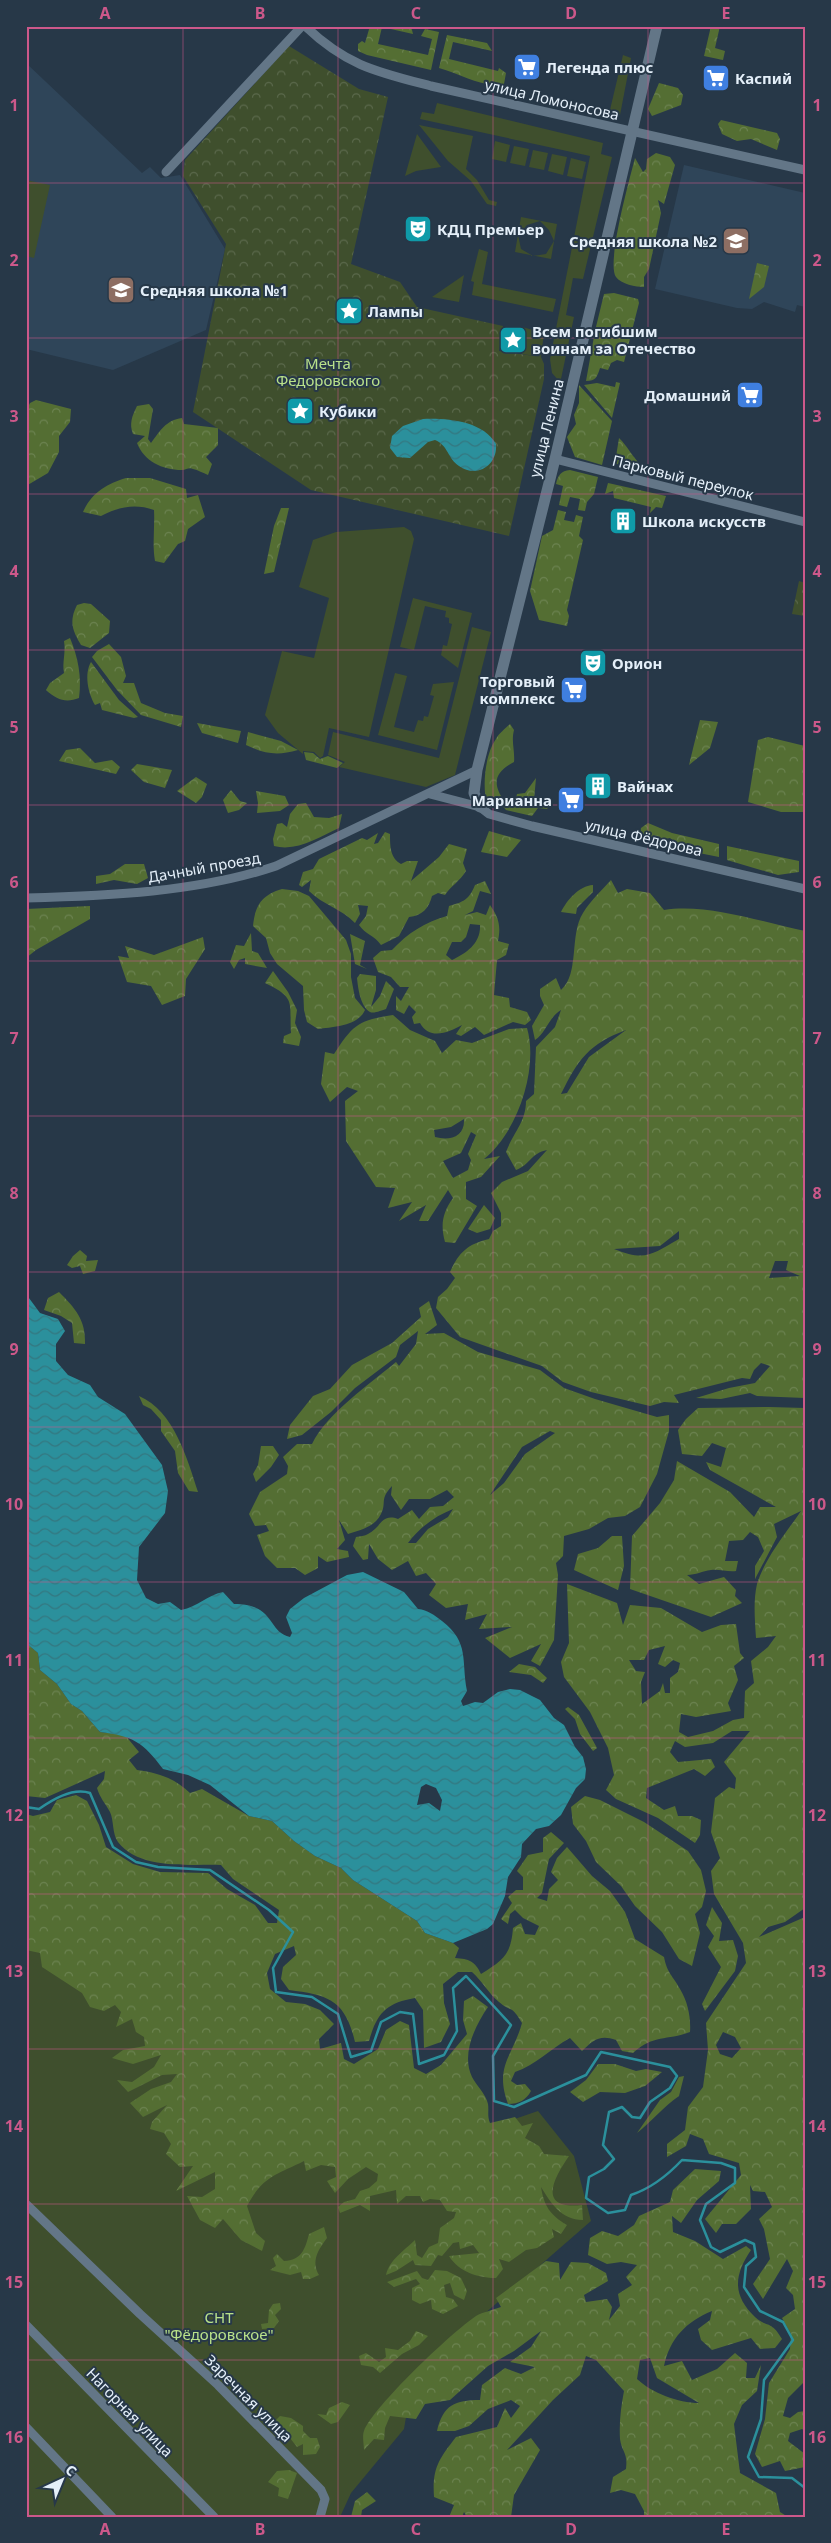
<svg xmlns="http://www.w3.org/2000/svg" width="831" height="2543" font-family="'Noto Sans',sans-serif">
<defs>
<pattern id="forest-crowns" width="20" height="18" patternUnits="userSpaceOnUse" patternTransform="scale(1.25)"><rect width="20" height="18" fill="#546e33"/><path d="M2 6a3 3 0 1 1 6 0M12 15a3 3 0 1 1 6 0" fill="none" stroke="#6c8351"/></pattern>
<pattern id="park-crowns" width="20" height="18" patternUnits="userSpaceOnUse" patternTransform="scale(1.25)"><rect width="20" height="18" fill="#3f4f2d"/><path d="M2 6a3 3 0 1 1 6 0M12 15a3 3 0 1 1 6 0" fill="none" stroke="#5b694c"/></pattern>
<pattern id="water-waves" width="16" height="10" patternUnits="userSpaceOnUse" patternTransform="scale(1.25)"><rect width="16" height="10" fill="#2b909c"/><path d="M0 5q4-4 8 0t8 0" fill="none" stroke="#347780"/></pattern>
</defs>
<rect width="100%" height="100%" fill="#273848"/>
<g fill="#2f4559">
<polygon points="26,63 142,173 150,167 161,178 180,175 225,249 206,330 113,370 26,349"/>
<polygon points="684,165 805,193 805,307 797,305 795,312 764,302 752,309 737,308 655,289"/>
</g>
<g fill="#3f4f2d" fill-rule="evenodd">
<polygon points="623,55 631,58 620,115 609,114"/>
<polygon points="437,103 603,143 601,154 612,157 583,279 573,278 566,315 574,317 561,379 559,381 552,373 550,359 590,156 420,119 422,112 434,114"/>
<polygon points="419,125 473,136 466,169 477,180 489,200 497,202 496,206 487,204 471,181 448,161"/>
<polygon points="417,134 441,167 416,171 405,176"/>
<polygon points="495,141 510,145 506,162 492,159"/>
<polygon points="514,146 529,149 525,166 510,163"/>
<polygon points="533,150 548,153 544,170 529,167"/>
<polygon points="552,154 567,157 563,175 548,171"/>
<polygon points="571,158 586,162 582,179 567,176"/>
<polygon points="26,180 50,185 34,258 26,256"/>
<path d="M521,217L557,224L551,259L515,252ZM540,221L549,230L554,241L546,254L533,256L521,249L518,235L527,225Z"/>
<polygon points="479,249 488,252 482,284 556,299 553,312 472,295 474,282 471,281"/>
<polygon points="464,275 459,302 432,297"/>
<polygon points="522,327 544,333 541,357 522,354 525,336 520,335"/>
<polygon points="404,527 411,531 414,539 369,737 329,728 323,756 320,758 314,752 303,751 303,754 278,733 265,715 282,651 314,658 329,598 299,587 313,540 336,532"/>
<polygon points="413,598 472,613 458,668 441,655 443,645 447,646 452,624 449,623 449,618 445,617 446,611 425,606 414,650 400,647"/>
<polygon points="472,627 491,632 455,775 426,787 339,767 345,762 328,755 333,732 439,758"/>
<polygon points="395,673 407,676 394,727 414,732 418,720 423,721 424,716 428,717 434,696 430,695 433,684 454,682 437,750 378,735"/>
<polygon points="26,1882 234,2010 483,2130 538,2111 574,2156 591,2221 413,2376 404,2429 351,2493 340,2517 26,2517"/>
</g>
<g fill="url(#forest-crowns)" fill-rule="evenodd">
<polygon points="370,26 411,26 413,34 382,27 378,44 428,55 432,39 421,36 425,29 439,32 431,70 367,55 358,51 358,44 362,41 365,43"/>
<polygon points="711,26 720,26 715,48 725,51 723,60 704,56"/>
<path d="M447,35L487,43L492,51L453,42L449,59L498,71L499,68L506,73L504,84C481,88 461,74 439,68Z"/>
<polygon points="659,83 678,88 683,95 681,105 652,116 648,109"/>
<polygon points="721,120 777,133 780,139 777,150 751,139 737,141 722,134 718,124"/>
<path d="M656,153L670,157L675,165L664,204L658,200L661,213L649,269L644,277V287C636,287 621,284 616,277C606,263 630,178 635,158L643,172L646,169L647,159Z"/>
<polygon points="757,263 769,266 764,287 749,299"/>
<path d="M614,293L638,299L639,303L624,362L617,360L611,363L608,370L600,368C597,377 596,381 586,381L595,331L604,294Z"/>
<polygon points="616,382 620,383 612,418 584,385 597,383 615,387"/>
<polygon points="579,385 612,421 602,465 575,457 567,437 576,424 574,415 579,403"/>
<polygon points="36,400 71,409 70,422 59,436 59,452 48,473 26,486 26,411 30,403"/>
<path d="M149,404L153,409L148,439L151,443C160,431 166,420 182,418L184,424L218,428V445L206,457L212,464L208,475C203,473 198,470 193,469C189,467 186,470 182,470C162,470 144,461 137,443L145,436L133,434C129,424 132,416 137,406Z"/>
<path d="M619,438C628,447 632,456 640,464L638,467H624L615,463Z"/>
<path d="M570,470L598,477L594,494L587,502L585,511L578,510L580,499L570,497L567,507L559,505L563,486L556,484C558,475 561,471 570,470Z"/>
<path d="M126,478H150L186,489L187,498L198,495L205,517L188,529L185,541L178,544L164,563L155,561C152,544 155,527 154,510C135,503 118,507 101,516L83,512C92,492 107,484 126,478Z"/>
<polygon points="608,483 666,496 662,508 656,507 650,513 651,507 614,498 613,491 605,494"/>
<polygon points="281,508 289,508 274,572 264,574 274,526"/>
<polygon points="558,510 566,512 564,520 574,522 576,515 583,517 579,536 583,540 567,610 569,616 567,626 539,620 530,591 542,536 553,530"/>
<path d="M84,603L91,604L110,621L109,633L90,648L81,645C72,630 69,621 77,605Z"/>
<path d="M70,638C78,657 82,677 79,698C66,703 57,700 46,690L50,683L64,673C62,662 66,653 64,641Z"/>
<polygon points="109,644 121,657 126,676 123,683 134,683 141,703 165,713 183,716 181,727 141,715 117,690 92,657 97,651"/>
<path d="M91,662L119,700L138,717L134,718L102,710L100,703L95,705C88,693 84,674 91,662Z"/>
<polygon points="700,720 718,722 710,748 689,765"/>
<polygon points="197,723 241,731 238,743 202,733"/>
<path d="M510,724L514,730C511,742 515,750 514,762C495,772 491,783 505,802L515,803L517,794L525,793L536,778L534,800L550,805L547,809L538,808L532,816L506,810L500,803L494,808L487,804C482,787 485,754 496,739C499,733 505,729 510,724Z"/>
<path d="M248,732L281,741L298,750C277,756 265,754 246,745Z"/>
<polygon points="768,737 805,746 805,812 781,812 748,802 758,740"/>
<polygon points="80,748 95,763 112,760 120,767 116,774 59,761 66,750"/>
<polygon points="304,752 313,753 320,759 328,756 343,763 337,768 306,760"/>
<polygon points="137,764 172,770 165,788 144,782 131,770"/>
<polygon points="196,777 207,784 202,797 196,803 177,791"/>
<polygon points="231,790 240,801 247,803 239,810 228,813 223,800"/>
<polygon points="256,791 285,796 289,805 280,811 257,813 258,803"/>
<path d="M306,803L314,817L329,818L342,814L339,828C319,837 297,852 274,846L273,839L277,824L282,823L287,827L290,814L298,804Z"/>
<polygon points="648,823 672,833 719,844 719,857 684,850 670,838 651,842 640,835 641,828"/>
<polygon points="489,831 521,840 507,857 481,852"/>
<path d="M385,832L390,834C390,846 390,858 401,864L407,861H418L411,881L439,857L449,844L467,849L463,863L466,871C460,881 451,886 445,895L438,893L432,896C429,908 422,916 409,917L399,936L381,945C375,936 365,934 359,925L366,916L368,906L358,905L360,914L355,923C342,909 323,905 309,891L311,880L302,887L299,885L303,872L313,869L319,859L362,838L367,840L378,833L374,844L378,843Z"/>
<polygon points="727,846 799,861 799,872 778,875 727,860"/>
<polygon points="125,864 144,864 148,878 137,884 114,880 96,884 96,876 110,874"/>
<path d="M611,880L618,893L627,889L650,893L664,910C706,903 762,922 805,931V1398L757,1396L750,1393L721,1399L696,1398L729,1388L755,1383L770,1366L761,1363L754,1370L750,1379L742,1378L674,1395L679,1403L664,1402L650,1406L591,1392L563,1382L542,1366L460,1337L436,1308L438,1297L447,1289L455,1278L450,1272C459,1252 468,1244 489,1239L493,1231L501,1226V1213L491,1193L502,1182L528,1171L547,1150C531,1153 530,1165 516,1170L506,1152C513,1133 526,1122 526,1101L534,1094L536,1047L555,1027L561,1010C548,1018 546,1033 535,1040L532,1026L544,1005L540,996V989L556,978L561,990C580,973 569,935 583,913C590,901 602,890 611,880ZM626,1030L589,1057L567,1093L561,1094C578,1059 589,1044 626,1030ZM679,1231V1239C652,1254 646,1262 614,1249L660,1246ZM775,1261H788L786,1270L800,1276L769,1278Z"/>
<path d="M485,881L491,894L480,891L473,911L465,915L477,912L486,915L490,905C499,918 501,926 498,941L509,944L506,955L497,960L494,995L509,998L510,1007L527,1012L531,1020L525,1025L513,1022L484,1035L475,1027L461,1036L456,1034L462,1025C449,1032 430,1041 420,1023L414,1024L412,1017L416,1012L409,1005L404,1014L396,1010V996L401,1001L409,987H400L391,977L378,972L373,958L381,951L392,950C408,933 425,922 447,916L449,906C463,902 469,900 475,885ZM470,924L480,925C481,943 467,953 452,960L446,955L452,942H461L466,937Z"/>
<path d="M593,885V892L577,908L576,914L561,912C567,900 579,886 593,885Z"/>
<path d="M282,889L298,891L309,896L346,940L351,954V977L355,998L365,1010C358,1026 333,1027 318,1029L307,1022L304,1010L303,986L277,964L270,953L266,938L253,926C255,905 262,895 282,889Z"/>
<polygon points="90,906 90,919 36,950 26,958 26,909"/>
<polygon points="251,933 252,951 258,953 267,968 245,964 245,958 239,960 234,969 230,962 236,945 244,946"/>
<polygon points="350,934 365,941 360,965 367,969 355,964"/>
<polygon points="203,937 205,949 186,979 185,996 162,1005 151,986 127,982 118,956 129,958 125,946 154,955"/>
<path d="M273,971L288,992L297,1010L295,1023L301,1037L299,1046L283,1043L284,1036L291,1033C289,1003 297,998 265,983Z"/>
<path d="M360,974L376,976V990L371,1007L380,996L386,981L394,989L386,1009C382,1010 374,1014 370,1012C360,1006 358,987 357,978Z"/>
<path d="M393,1015L410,1030L435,1041L442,1053L456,1040L472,1043L509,1029L527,1028C539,1069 517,1133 484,1159L500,1156L481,1177L466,1182V1199L477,1206L455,1243L445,1242C440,1224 443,1212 453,1198L448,1190L428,1221H419L426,1205L399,1221L412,1202L388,1208L395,1188L376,1187L346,1141L345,1101L358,1091L347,1087L330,1102L321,1084L325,1052L334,1054C353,1025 358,1020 393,1015ZM464,1119C465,1137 450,1141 435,1137L434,1130L451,1127ZM471,1132L476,1135L468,1154L471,1160L468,1170L453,1178L443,1161L461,1153Z"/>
<polygon points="484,1205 495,1218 490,1229 477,1233 468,1229"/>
<polygon points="80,1250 87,1256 86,1261 98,1260 95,1271 83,1274 80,1266 72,1268 67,1265 73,1256"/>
<path d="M59,1292C75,1308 86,1320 85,1344L74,1343L72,1323L61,1316L44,1310L48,1298Z"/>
<path d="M429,1301L437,1325L425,1334L444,1333L478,1352L540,1370L564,1388L595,1399L657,1417L669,1415V1431L657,1474L640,1507L625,1516L608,1518L589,1529L564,1536L563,1556L556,1563L558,1575L554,1640L540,1666L531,1661L541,1644L510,1658L485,1638L512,1627L479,1629L487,1614L465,1620L468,1604L446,1608L429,1595L436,1584L426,1573L416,1576L408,1561L392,1570L378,1559L369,1544L368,1559L363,1560L353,1546L356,1537C360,1536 365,1536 368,1534C381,1528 381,1513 398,1519L412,1510L419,1519L430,1507L443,1506L454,1497L447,1490L430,1499H409L401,1510L391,1495L392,1486C379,1500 387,1502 381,1514C375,1527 360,1530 348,1534L339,1520L345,1540L337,1549L348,1551L349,1557L327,1562L318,1556V1568L305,1575L295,1568H277L265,1556L257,1535L269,1531L266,1525L255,1526L249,1514L260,1492L287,1474L288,1466L283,1457L297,1444H312C327,1413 370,1384 396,1362L399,1366L416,1344L418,1331L400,1345L396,1357L355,1388L331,1412L302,1435L287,1439L290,1425L313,1396L330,1389L352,1365L392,1343L421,1317L419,1308ZM550,1431L555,1433L525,1454L504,1483L490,1495L522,1447ZM453,1509L448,1517L428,1529L416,1543H408C419,1528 435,1516 453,1509Z"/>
<path d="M139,1396C174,1411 187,1458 198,1492L189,1491L178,1473L175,1451L161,1431V1420L151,1409L143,1405Z"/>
<path d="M769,1407L805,1408V1908L785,1922L768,1927L759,1937L805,1917V2381L788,2398L783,2416L790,2418L798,2412L805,2411V2431L802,2429L790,2433L788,2441L805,2454V2467L785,2471L780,2461L762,2467L755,2454L765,2419L769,2383L790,2349L791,2334L782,2318L795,2309L793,2295L786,2288L793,2271L787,2259L763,2299L753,2284L770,2259L764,2229L759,2219L772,2207L765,2192L753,2191L750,2185L751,2209L736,2224H722L716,2233L705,2219L741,2175L739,2163L709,2154L703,2139L690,2134L686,2146L667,2157V2144L685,2130L688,2107L703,2087L708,2050L706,2023L746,1963L743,1943L714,1894L711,1871L720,1858L711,1832L715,1798L729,1787L735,1789L736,1778L724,1762L750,1731H732L713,1743L685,1747L675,1741L670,1752L678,1762L711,1759L715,1767L705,1776L694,1769L647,1788L646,1798L664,1810L675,1806L678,1816H692L701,1820L700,1835L695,1843L658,1818L616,1799L606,1790L614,1775L608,1748L590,1712L564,1677L561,1662L569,1643L567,1584L617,1603L623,1625L630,1605L661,1608L702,1632L721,1625L736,1624L740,1653L744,1658L734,1666L738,1680L728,1703L731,1711L696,1717L681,1714L679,1732L688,1737L713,1731L733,1720L744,1718L745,1691L754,1683L751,1661L768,1647L776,1636L756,1638C755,1621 753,1601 757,1584C765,1558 786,1533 801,1511L774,1524L777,1537L755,1579V1566L764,1551L758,1537L750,1532L743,1540L729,1541L725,1561H738L736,1571C728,1572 719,1569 711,1570C702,1571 696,1575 687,1575L699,1584L724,1577L736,1590L735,1596L742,1603L711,1617L630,1589L632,1536L660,1503L674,1480L677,1461L730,1492L754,1517L760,1507H776L710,1470L706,1462L721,1467L726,1448L712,1443L702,1456L682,1454L678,1430L686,1419L698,1408ZM665,1646L658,1664L665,1667L673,1660L680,1663L678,1672L670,1678V1693H665L663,1683L660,1691L642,1704L641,1682L645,1672L636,1671L629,1660H644L649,1650ZM723,2032L735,2037L741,2048L732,2058L720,2054L716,2045Z"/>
<polygon points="261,1446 273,1446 279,1455 271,1467 256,1482 253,1474 258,1465"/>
<polygon points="612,1536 622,1536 624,1566 618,1590 574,1570 578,1554 598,1548"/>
<path d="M26,1643L38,1653L40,1670L57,1684L71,1704L82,1711L100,1732L125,1735L139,1752L129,1760L137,1770C159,1773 174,1778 190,1793L202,1789L249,1816L272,1821L294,1841L315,1856L341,1868L353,1880L417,1921L425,1933L453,1943L459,1948L455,1958C469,1959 475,1961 481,1974C503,1960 511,1955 513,1928L521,1923L525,1934L535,1935L539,1926L523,1918L515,1910L510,1914L508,1924L501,1919L512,1903L508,1897L516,1890H523V1877L517,1871L528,1855L543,1852V1838L551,1832L564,1843L549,1859L542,1893L537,1898L547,1901L549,1889L558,1880L551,1872L557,1858L567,1847L592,1876L610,1891L625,1912L635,1939L664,1957C667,1973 673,1976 680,1989C688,2002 691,2018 690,2032C666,2041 654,2034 633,2053L622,2051L616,2040C600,2034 593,2040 582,2051L570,2038C550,2049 536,2065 515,2072L511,2081L517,2085L525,2084L531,2091C526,2100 519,2104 508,2104C494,2066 513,2056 522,2023C511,2004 512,2013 499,2002C490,1995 482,1981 472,1972H458L443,1984L444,2003L450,2024L441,2042L424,2048L423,2010L415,1998C386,2003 377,2013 369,2041L355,2042C345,2000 329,1995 289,1990L281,1979L283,1967L296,1955L294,1946L275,1954L267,1973L270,1989L286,2002L305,2004L320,2010L334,2024L319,2039L320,2049L341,2043L344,2059L354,2064L378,2049L386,2030L400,2021L409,2025L414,2068L426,2074L441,2065L467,2034L463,2020L464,2001L473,1996L488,2007C475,2026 461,2054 472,2077C476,2085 486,2094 488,2104C489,2111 487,2116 490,2123L515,2117L522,2126L533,2123L525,2138L539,2146L544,2154L569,2156C553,2179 537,2210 582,2205L583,2220C561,2220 551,2203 541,2187C544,2206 550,2215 567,2225L561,2234L552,2229L554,2237L537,2248L526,2250L509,2262L499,2259L503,2269L496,2278C478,2278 459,2272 449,2256L479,2253L473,2245L460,2249L459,2242L453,2243L442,2256L438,2255L431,2266L415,2265L413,2260L396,2271L386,2275C390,2259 404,2251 415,2240L417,2255L422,2258L429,2247L438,2243L440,2228L454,2218L456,2212L447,2211L440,2200L430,2199L423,2202L420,2196H406L397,2204L396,2190L370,2196V2211L360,2205L340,2213L338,2207L344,2202L355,2199L360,2191L369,2188L377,2181L378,2174L366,2167L348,2179L335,2193L327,2181L336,2177L335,2167L321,2165L306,2171L304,2161C276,2175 263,2176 247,2206L256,2233L265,2241L262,2251L241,2240L223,2219L215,2228L200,2220L187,2196L202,2197L215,2189V2172L176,2191L193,2166L180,2167L166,2154L171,2144L164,2133L150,2129L152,2122L167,2105L143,2117L130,2103L151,2089L171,2082L177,2074L162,2075L128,2092L117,2080L132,2082L154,2067L161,2055L133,2064L112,2058L123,2050L145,2046L144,2037L136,2032L132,2019L116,2027L121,2012L115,2005L104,2011L90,2007L82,1993L42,1967L40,1953L26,1950V1814L33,1816L50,1812L57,1800L76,1795L87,1801L99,1825L106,1847L133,1864L160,1872L208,1873L227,1889L255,1905L268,1923H277L279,1910L233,1879L221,1865C189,1864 139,1870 118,1842C112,1834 114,1820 110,1812C105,1803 100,1798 97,1788L104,1779L105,1771L45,1798L26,1796Z"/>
<polygon points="519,1664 535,1667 547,1678 543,1683 531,1675 509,1672"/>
<polygon points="568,1707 579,1715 597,1748 593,1751 580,1734 575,1719 565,1709"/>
<polygon points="585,1796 600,1800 644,1822 688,1851 701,1870 706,1891 702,1907 695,1914 700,1933 692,1966 679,1959 662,1932 635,1906 621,1886 596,1862 586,1841 573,1824 571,1807"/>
<polygon points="712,1907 722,1923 719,1941 733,1940 738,1956 735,1971 705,2011 702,2004 721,1967 708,1947 714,1936 706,1925"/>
<polygon points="598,2064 615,2064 636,2071 646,2069 662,2072 645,2086 625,2093 600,2092 583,2102 570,2092 586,2080"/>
<path d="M684,2076L679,2096C663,2107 652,2121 637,2133L660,2100L671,2092L679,2077Z"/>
<path d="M695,2169L721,2171L719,2181L697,2200L681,2223L672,2216L673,2232L695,2241L723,2259L746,2246L751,2250C734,2275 732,2295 755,2317C767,2328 771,2320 782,2339L775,2348L760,2349L751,2338L712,2350L701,2340L698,2329L710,2320L712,2311C686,2322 670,2338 664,2366L682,2361L692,2380L717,2369L735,2353L747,2363L746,2378H755L761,2365L757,2391L742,2405L734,2424L740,2473L776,2493L780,2512L788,2517H644V2511L635,2494L621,2490L610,2493L613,2477L626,2469C628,2452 622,2453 620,2439C619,2422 621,2407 624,2391L596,2360L586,2356L580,2375L553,2400L507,2450L531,2438L540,2450L514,2495L511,2517H467L464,2512L462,2517H449L454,2505L434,2497C432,2468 439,2459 456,2437L497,2427L505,2408L511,2418L520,2406L511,2400L488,2409L469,2426L455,2431H437C443,2405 455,2400 480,2400L482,2385L505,2368L521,2374L535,2367L510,2362L531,2347L541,2331L514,2351L488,2366L450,2400L425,2404L416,2419L390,2416L385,2428L384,2440L374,2439L364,2450C364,2445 362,2436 364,2431C373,2407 452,2332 476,2316C483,2312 493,2310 501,2307L496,2298L546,2261L559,2263L560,2280L571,2262L588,2263L606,2273L608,2281L584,2295L586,2302L607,2299L612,2307L609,2320L620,2306L618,2294L632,2285L626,2277L637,2265L621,2262L607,2264L588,2255L590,2238L602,2231L618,2236L634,2225L639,2216L670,2202L673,2190ZM650,2358L657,2378L699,2403C678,2403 652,2393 637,2379L640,2360Z"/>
<path d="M324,2227L327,2238C318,2250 311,2261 319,2275L310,2279H303L301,2272L290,2275L270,2270L276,2266L273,2258L277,2254L284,2261C302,2260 305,2249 309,2234Z"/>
<polygon points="435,2270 447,2271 461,2278 467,2291 464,2300 454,2295 450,2283 444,2285 446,2297 453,2299 458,2306 443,2314 432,2309 431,2300 420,2304 412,2300 412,2288 420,2284 416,2279 394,2287 387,2282 417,2271 422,2278 428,2280"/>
<polygon points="280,2303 281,2309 275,2315 279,2321 274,2328 262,2329 261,2324 268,2323 269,2310 273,2304"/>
<polygon points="416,2331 428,2336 419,2345 402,2354 380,2373 373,2367 361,2365 359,2356 366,2353 379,2362 386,2357 385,2348 398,2350 410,2341"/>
<polygon points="342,2402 350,2405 338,2422 331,2424 317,2414 326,2415 329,2408"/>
<polygon points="280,2416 291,2418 303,2426 303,2431 310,2438 317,2438 320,2447 316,2454 303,2455 303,2444 297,2447 276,2420"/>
<polygon points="289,2470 297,2473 288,2499 278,2496 279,2488 268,2482 277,2471"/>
<polygon points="367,2492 376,2501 362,2510 361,2517 351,2517 355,2501"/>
</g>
<g fill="url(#park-crowns)">
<polygon points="289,46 359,89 388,97 351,264 400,282 417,307 503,326 499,351 541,357 544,364 544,379 509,536 311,490 193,412 226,244 183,176 185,160"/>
<polygon points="799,581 805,583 805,616 792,614"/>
</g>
<g fill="url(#water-waves)" fill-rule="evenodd">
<path d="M423,419C447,418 483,421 496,444C498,465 477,479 459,466C448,459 448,445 435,440L428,442L410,458L397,457L390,448L392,436L403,426Z"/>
<path d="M26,1294L40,1313L58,1319L65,1331L56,1344V1361L68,1375L90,1385L98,1397L125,1414L162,1465L168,1491L165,1513L139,1547L137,1580L146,1598L158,1604L170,1602L181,1610C198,1607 207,1595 223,1592L234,1604C276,1604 267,1632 290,1637L292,1633L286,1617L290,1609L304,1598L347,1575L363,1572L404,1592L418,1609C428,1610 434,1615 442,1621C470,1643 461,1660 467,1691L461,1701L463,1706L475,1702L483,1703L498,1692L510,1689L520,1690L540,1700L554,1718L564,1725L575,1747L583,1757L586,1769L585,1779L576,1788L561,1815L549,1826L536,1829L522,1844L521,1857L508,1877L505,1896L493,1924L487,1929L453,1943L425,1933L417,1921L353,1880L341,1868L315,1856L294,1841L272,1821L249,1816L210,1785L188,1775L163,1769C143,1742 133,1736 100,1732L82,1711L71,1704L57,1684L40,1670L38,1653L26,1643ZM426,1784L436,1788L442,1800L440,1811L429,1803L417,1805L421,1787Z"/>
</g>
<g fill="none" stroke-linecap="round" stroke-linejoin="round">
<path stroke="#2b909c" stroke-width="2.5" d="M26,1807L39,1809C53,1799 73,1787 90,1793L113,1847L136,1862L158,1867L210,1870L269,1910L293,1932L273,1968L276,1992L312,1997L338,2014L351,2057L371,2051L381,2022L400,2012L413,2014L419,2064L444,2055L457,2031L453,1988L466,1976L511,2025L493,2056L494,2101L514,2107L586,2075L601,2052L670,2067L677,2076L670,2088L650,2102L640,2118L632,2117L622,2107L609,2112L603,2145L614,2159L604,2169L589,2177L586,2198L608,2213L625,2210L631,2195C652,2188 667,2176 682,2160L721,2163L735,2168V2183L706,2204L700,2220L711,2247L720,2252L745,2240L754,2244L756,2257L746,2266L744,2287L760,2311L783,2322L793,2340L764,2380L761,2419L748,2457L759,2477L792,2478L805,2488"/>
<g stroke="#637687" stroke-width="9">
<path d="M305,26C347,66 377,72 431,86L805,170"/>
<polyline points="166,172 302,26"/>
<polyline points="555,459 805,522"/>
<polyline points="430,794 480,807 489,814 532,826 805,889"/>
<path d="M26,898C107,896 199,892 276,866L477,770"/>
<polyline points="26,2204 140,2314 218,2385 321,2490 325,2499 320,2517"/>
<polyline points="26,2325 214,2517"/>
<polyline points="26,2427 112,2517"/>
</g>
<polyline stroke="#637687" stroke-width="11" points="480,807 474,793 477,770 555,459 657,26"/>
</g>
<path fill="none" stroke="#cc588a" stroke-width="1" stroke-opacity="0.55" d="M183,26V2517M338,26V2517M493,26V2517M648,26V2517M26,183H805M26,338H805M26,494H805M26,650H805M26,805H805M26,961H805M26,1116H805M26,1272H805M26,1427H805M26,1582H805M26,1738H805M26,1894H805M26,2049H805M26,2204H805M26,2360H805"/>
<defs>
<g id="supermarket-square" transform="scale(1.4375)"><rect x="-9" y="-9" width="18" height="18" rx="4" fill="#3f7fe0" stroke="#273848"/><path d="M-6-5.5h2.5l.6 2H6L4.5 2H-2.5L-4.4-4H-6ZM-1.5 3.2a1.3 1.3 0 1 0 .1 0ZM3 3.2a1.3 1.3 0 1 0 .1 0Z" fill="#fff"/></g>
<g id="theatre-square" transform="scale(1.4375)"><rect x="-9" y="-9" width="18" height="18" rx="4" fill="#0f9aa8" stroke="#273848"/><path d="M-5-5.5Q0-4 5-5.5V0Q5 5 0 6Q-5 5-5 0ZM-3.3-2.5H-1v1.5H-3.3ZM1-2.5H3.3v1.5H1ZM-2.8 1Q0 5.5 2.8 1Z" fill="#fff"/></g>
<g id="school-square" transform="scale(1.4375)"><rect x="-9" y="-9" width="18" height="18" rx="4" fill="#8d6e63" stroke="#273848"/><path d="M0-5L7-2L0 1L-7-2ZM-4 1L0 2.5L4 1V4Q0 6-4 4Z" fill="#fff"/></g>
<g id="sight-square" transform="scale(1.4375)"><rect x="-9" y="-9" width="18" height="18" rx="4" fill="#0f9aa8" stroke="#273848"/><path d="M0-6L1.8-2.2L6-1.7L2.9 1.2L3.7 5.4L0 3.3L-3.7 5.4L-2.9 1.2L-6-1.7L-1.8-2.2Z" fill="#fff"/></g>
<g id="building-square" transform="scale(1.4375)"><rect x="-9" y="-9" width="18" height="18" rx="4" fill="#0f9aa8" stroke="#273848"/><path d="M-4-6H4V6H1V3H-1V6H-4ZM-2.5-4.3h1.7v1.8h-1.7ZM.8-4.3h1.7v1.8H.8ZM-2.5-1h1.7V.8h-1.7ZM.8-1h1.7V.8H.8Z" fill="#fff"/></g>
</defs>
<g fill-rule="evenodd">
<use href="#supermarket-square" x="527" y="67"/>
<use href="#supermarket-square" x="716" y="78"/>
<use href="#theatre-square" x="418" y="229"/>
<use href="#school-square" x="736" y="241"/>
<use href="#school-square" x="121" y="290"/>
<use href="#sight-square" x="349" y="311"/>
<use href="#sight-square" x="513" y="340"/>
<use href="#supermarket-square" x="750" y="395"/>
<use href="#sight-square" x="300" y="411"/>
<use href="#building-square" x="623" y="521"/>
<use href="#theatre-square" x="593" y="663"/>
<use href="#supermarket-square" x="574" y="690"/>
<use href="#building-square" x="598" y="786"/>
<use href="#supermarket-square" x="571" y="800"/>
</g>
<g text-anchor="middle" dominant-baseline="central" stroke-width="4" stroke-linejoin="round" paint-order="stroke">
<g font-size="15" font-weight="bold" fill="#e4eff9" stroke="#273848" text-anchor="start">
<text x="546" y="67">Легенда плюс</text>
<text x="735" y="78">Каспий</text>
<text x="437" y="229">КДЦ Премьер</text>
<text x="717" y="241" text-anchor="end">Средняя школа №2</text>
<text x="140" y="290">Средняя школа №1</text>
<text x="368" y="311">Лампы</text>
<text x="532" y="331">Всем погибшим<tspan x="532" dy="17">воинам за Отечество</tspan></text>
<text x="731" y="395" text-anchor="end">Домашний</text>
<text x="319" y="411">Кубики</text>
<text x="642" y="521">Школа искусств</text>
<text x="612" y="663">Орион</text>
<text x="555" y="681" text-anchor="end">Торговый<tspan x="555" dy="17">комплекс</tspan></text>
<text x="617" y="786">Вайнах</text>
<text x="552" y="800" text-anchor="end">Марианна</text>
</g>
<g font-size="15" fill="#e4eff9" stroke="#273848">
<text transform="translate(552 99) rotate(13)">улица Ломоносова</text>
<text transform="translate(546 428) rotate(-76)">улица Ленина</text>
<text transform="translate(683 477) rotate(14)">Парковый переулок</text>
<text transform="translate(644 837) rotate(13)">улица Фёдорова</text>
<text transform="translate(204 867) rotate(-10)">Дачный проезд</text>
<text transform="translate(249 2398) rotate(45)">Заречная улица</text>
<text transform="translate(130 2412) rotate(46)">Нагорная улица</text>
</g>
<g font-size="15" fill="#b9e18a" stroke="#273848">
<text x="328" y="363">Мечта<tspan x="328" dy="17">Федоровского</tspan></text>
<text x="219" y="2317">СНТ<tspan x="219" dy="17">"Фёдоровское"</tspan></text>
</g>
</g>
<rect width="831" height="2543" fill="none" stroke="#273848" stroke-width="55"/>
<g transform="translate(62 2480) rotate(44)" stroke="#273848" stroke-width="4" paint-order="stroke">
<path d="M0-4L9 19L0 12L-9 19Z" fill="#e4eff9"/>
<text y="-8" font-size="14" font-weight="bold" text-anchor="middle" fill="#e4eff9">С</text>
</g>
<rect x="28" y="28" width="776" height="2488" fill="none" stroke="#cc588a" stroke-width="2"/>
<g font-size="16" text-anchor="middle" font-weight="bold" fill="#cc588a">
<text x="105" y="19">A</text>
<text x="260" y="19">B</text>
<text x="416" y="19">C</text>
<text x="571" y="19">D</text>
<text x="726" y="19">E</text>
<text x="14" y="111">1</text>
<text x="817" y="111">1</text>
<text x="14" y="266">2</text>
<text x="817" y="266">2</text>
<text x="14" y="422">3</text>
<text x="817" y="422">3</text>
<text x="14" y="577">4</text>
<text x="817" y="577">4</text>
<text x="14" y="733">5</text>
<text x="817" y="733">5</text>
<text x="14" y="888">6</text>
<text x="817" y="888">6</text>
<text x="14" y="1044">7</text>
<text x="817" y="1044">7</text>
<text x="14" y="1199">8</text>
<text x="817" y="1199">8</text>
<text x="14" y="1355">9</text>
<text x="817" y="1355">9</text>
<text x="14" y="1510">10</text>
<text x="817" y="1510">10</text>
<text x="14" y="1666">11</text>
<text x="817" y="1666">11</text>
<text x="14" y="1821">12</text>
<text x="817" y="1821">12</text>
<text x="14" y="1977">13</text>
<text x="817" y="1977">13</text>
<text x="14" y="2132">14</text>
<text x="817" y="2132">14</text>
<text x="14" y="2288">15</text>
<text x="817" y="2288">15</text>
<text x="14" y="2443">16</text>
<text x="817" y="2443">16</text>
<text x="105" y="2535">A</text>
<text x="260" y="2535">B</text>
<text x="416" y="2535">C</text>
<text x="571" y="2535">D</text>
<text x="726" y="2535">E</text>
</g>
</svg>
